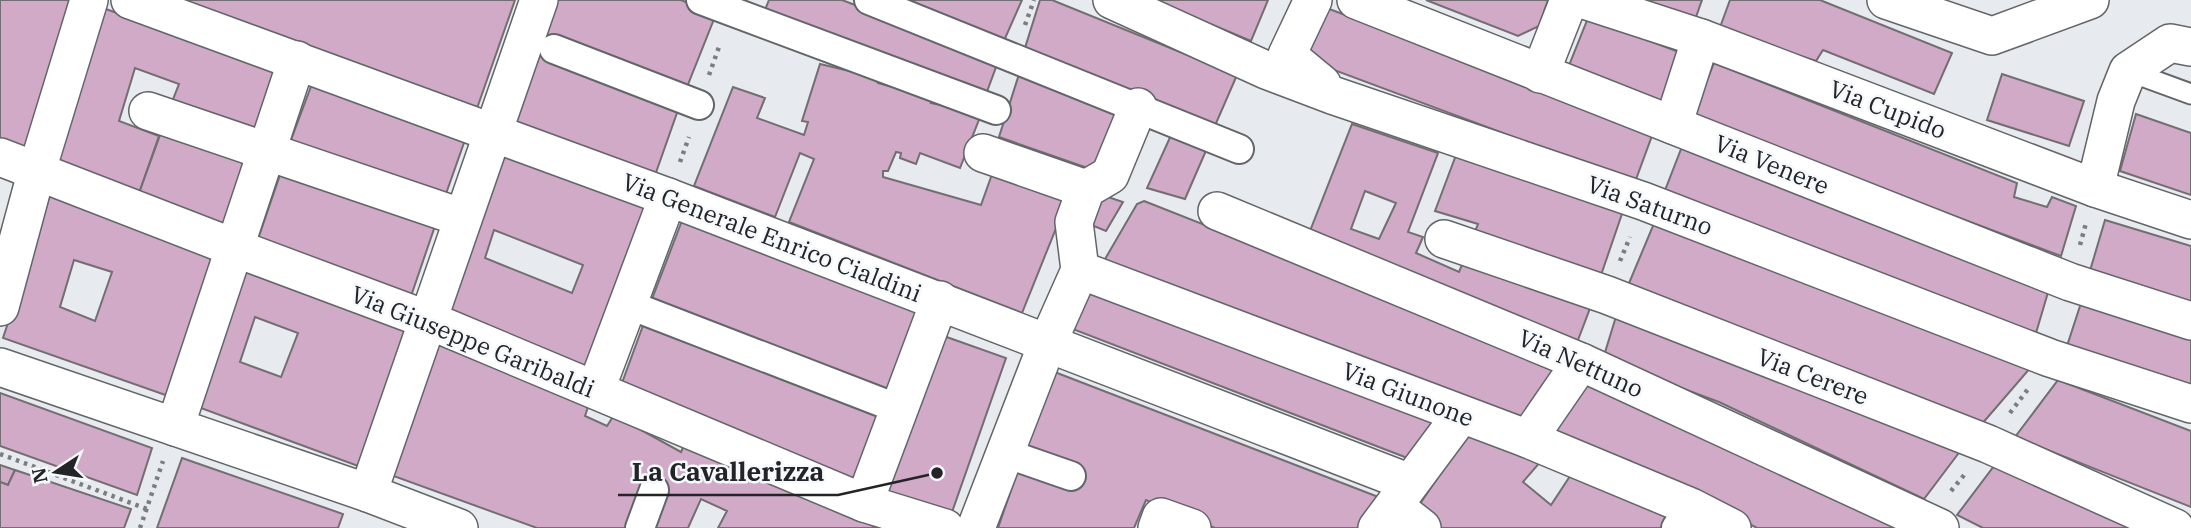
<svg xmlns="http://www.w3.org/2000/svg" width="2191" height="528" font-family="'IBM Plex Serif',serif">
<rect width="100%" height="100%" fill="#e7ebef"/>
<g fill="#d0aac7" stroke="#726e71" stroke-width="2" fill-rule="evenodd">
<polygon points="0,0 81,0 32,153 0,141"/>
<polygon points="162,0 515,0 475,114"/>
<polygon points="556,0 681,0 716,14 685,92 543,35"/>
<polygon points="769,0 842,0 999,59 985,97 765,10"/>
<polygon points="893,0 1022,0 1003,43"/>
<polygon points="1040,0 1052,0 1237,75 1214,128 1024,51"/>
<polygon points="1153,0 1268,0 1251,41"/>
<polygon points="1426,0 1548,0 1539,26 1518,36"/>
<polygon points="1644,0 1702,0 1696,17"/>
<polygon points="1730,0 1820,0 1952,53 1934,94 1823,50 1816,61 1719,30"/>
<polygon points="1319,5 1653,133 1635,182 1299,57"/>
<polygon points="103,8 286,73 262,139 170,107 179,84 135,68 119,121 159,136 138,196 56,164"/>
<polygon points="1588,18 1679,52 1662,108 1566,73"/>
<polygon points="536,51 678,110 653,181 508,128"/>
<polygon points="1714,63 2017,183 2014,197 2047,207 2052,197 2076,206 2061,256 1692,118"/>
<polygon points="820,64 879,78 878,83 933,98 931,103 941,105 944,97 982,112 960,168 920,153 916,164 900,158 901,153 896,152 888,171 883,171 883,177 981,205 996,163 1071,191 1022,313 789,222 814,159 800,153 775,217 694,186 733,87 765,98 757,118 804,135 808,122 802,121"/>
<polygon points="1021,68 1125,114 1099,172 999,137"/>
<polygon points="2002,74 2084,101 2069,146 1987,120"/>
<polygon points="313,81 466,137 442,205 288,148"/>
<polygon points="2136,114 2191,133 2191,195 2120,171"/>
<polygon points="164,124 255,156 230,231 138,196"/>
<path d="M1352,124L1438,153L1408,232L1423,237L1416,253L1459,272L1466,255L1592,303L1575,348L1310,231ZM1365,191L1396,203L1379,239L1351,229Z"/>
<polygon points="1172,133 1208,146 1185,199 1147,188"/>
<polygon points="1683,144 2049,289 2036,333 1664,193"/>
<path d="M505,151L647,205L585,371L445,315ZM494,230L583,265L572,293L485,258Z"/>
<polygon points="1456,155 1623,211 1600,278 1474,234 1478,224 1435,211"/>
<polygon points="283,166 436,223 409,302 257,242"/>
<polygon points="1096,193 1123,202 1106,231 1084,222"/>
<path d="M50,195L217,261L171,397L3,338ZM74,260L112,272L95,321L60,307Z"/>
<polygon points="1144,201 1565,367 1525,423 1101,266 1137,204"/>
<polygon points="683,218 925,312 889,394 652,299"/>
<polygon points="2105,220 2191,246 2191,306 2089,274"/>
<polygon points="1655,221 2032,366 1981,425 1627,288"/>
<path d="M246,272L408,332L358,466L198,407ZM255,317L298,333L281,377L240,362Z"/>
<polygon points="1083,290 1439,421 1410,459 1070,328"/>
<polygon points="2081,303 2191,339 2191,393 2067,346"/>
<polygon points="1618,310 1961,450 1924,499 1719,402 1603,359"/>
<polygon points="645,320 883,417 855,483 622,383"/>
<polygon points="941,335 1006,358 951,515 886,493"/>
<polygon points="434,343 589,404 585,416 607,426 614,415 681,452 685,443 878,528 718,528 727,511 701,499 688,528 652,528 667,486 647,476 633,528 537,528 388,474"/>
<polygon points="1052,371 1381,498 1357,528 1215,528 1146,500 1134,528 998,528"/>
<polygon points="1589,378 1900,528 1757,528 1630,461 1549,433"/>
<polygon points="2058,380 2191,431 2191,507 2015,437"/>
<polygon points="0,393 152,448 137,495 0,446"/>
<polygon points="1469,432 1542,460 1523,482 1551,505 1576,467 1677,517 1669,528 1437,528 1415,511"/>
<polygon points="182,458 343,514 338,528 157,528"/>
<polygon points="0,465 15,470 8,485 0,482"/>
<polygon points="1994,466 2143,528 1983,528 1957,515"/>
<polygon points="15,470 131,509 124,528 0,528 0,482 8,485"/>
</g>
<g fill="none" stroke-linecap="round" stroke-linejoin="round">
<g stroke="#626669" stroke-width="23">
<polyline id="service" points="2128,71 2191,94"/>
</g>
<g stroke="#626669" stroke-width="32">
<g id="pedestrian">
<polyline points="701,0 996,110"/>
<polyline points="869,0 1239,149"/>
<polyline points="554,49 699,105"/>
<polyline points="627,304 899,409"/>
<polyline points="1005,453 1071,476"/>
<polyline points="640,528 654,490"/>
<polyline points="1676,528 1691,507"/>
</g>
</g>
<g stroke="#626669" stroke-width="40">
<g id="minor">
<polyline points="130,0 668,197 1410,483"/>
<polyline points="1112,0 1266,70 1332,95 1643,201 2050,358 2191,404"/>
<polyline points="1313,0 1287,55 1322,84"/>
<polyline points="1356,0 2070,282 2191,321"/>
<polyline points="1584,0 1701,38 2095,188 2191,220"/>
<polyline points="1886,0 1992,36 2090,0"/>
<polyline points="1540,74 1569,0"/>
<polyline points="148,111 463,218"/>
<polyline points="1673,125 1701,38"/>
<polyline points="983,153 1086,189"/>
<polyline points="0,157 235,248 428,320 864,503 945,528"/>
<polyline points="2095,188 2116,101 2128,71 2170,43 2191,47"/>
<polyline points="1217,211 1581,362 1940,528"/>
<polyline points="1444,239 1607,295 1988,444 2175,528"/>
<polyline points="1080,270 1528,439 1691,507 1732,528"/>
<polyline points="0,307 37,170 89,0"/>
<polyline points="0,367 368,493 459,528"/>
<polyline points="596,389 668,197"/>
<polyline points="175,427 297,60"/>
<polyline points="1528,439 1581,362"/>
<polyline points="368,493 539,0"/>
<polyline points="864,503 940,300"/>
<polyline points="1394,506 1422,528"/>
<polyline points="976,528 1048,342 1080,270 1074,222 1086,189 1110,175 1138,107"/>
<polyline points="1157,528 1161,517 1192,528"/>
<polyline points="1377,528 1461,415"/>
</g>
</g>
<g stroke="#7b7e80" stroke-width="4.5" stroke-dasharray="3.5 5" stroke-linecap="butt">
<polyline points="1025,25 1034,0"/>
<polyline points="709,75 720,44"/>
<polyline points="680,162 689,137"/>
<polyline points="2080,245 2086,223"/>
<polyline points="1620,261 1630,237"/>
<polyline points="2010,413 2028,389"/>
<polyline points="0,454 147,509"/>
<polyline points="1951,491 1965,474"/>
<polyline points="140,528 163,461"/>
</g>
<use href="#service" stroke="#fff" stroke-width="19"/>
<use href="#pedestrian" stroke="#fff" stroke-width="28"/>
<use href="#minor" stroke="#fff" stroke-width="37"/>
</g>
<g text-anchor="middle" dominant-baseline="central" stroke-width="5" stroke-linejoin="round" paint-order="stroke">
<g font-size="24" fill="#222425" stroke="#f5f8fc">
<text transform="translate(1888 109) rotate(21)">Via Cupido</text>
<text transform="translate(1772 164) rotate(22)">Via Venere</text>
<text transform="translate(1650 205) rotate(20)">Via Saturno</text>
<text transform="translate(772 237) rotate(21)">Via Generale Enrico Cialdini</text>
<text transform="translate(473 341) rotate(22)">Via Giuseppe Garibaldi</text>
<text transform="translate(1581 363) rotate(24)">Via Nettuno</text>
<text transform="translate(1813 376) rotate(21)">Via Cerere</text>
<text transform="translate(1408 394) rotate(21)">Via Giunone</text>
</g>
</g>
<path fill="none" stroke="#222425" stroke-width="2.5" d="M937 473L838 495H618"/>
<circle fill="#222425" stroke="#f5f8fc" stroke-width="2.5" cx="937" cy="473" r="7"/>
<g font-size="26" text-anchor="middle" font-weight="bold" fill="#222425" stroke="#f5f8fc" stroke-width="5" stroke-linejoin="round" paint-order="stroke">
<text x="728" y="481">La Cavallerizza</text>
</g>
<g transform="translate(56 472) rotate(258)" stroke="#f5f8fc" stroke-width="5" paint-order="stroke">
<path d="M0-5L12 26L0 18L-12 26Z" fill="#222425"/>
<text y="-10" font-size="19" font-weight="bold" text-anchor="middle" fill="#222425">N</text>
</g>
</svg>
